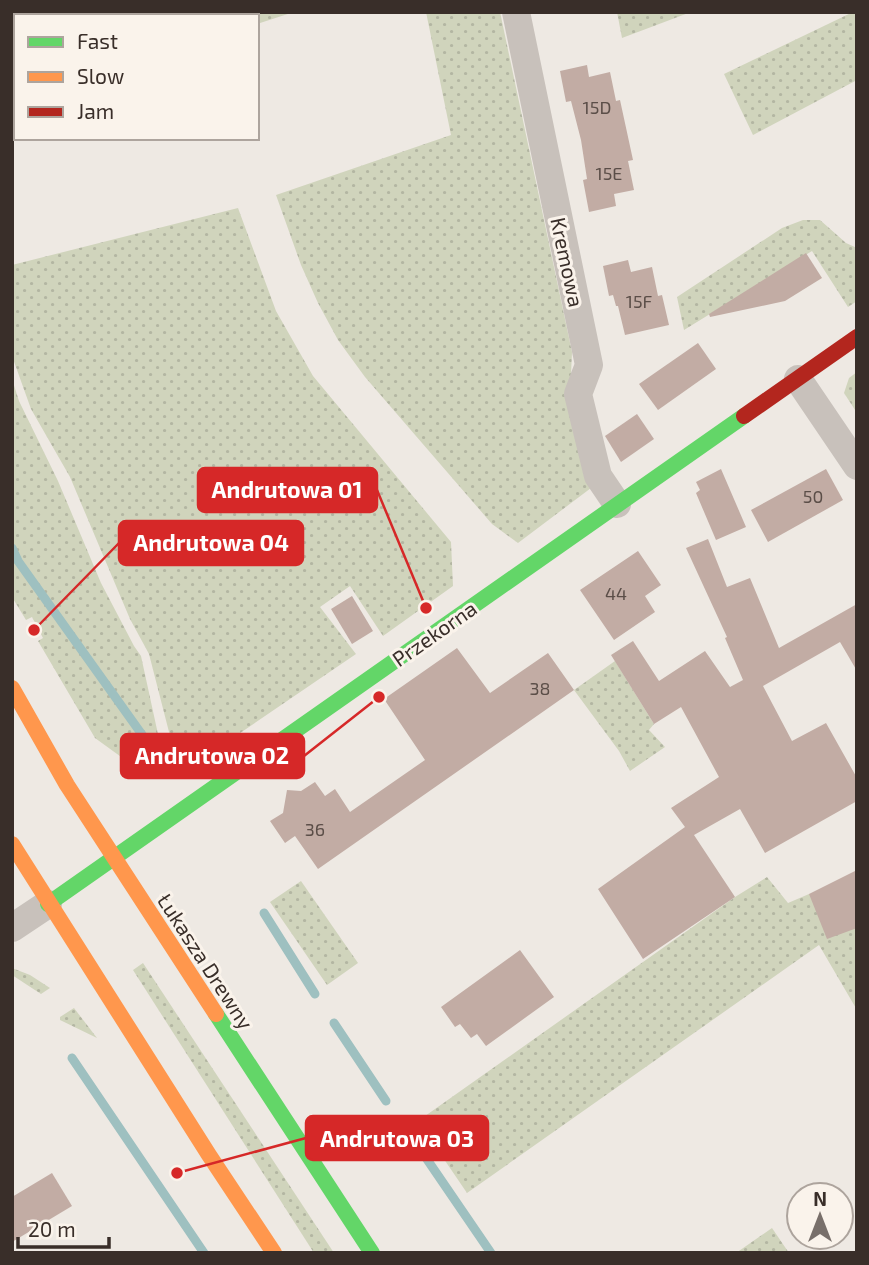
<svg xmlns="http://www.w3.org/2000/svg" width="869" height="1265" font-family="'Exo 2',sans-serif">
<defs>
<pattern id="grass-dots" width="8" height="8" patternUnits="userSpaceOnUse" patternTransform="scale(1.75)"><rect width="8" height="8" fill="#d0d4bc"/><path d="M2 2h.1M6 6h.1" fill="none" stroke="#b3b6a2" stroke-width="1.8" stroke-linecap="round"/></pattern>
</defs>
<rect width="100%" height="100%" fill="#eee9e3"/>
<g fill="url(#grass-dots)">
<polygon points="173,12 294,12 257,24 257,16 173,16"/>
<polygon points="426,12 500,12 572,352 570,397 595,485 518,543 492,524 365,377 338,340 318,303 301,265 276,195 451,135"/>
<polygon points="617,12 691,12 622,38"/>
<polygon points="853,12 857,12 857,80 753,135 724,74"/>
<polygon points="238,208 276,311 313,376 451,542 453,586 383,636 350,586 320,607 356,654 199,761 178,767 149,654 130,619 70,477 31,409 12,356 12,265"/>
<polygon points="803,220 820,220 846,243 857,248 857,301 848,307 812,251 684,330 677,297 782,228"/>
<polygon points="857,372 857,413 844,393 849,378"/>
<polygon points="12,379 19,401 58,481 101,583 134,646 141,656 161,748 135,767 95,738 38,641 43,638 32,617 26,620 12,597"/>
<polygon points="615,661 654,724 649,730 665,747 630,771 619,751 574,690"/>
<polygon points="767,877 788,903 809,894 857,928 857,1010 819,945 467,1193 418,1121 735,897"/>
<polygon points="301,881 358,963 327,985 270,902"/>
<polygon points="143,963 334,1253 314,1253 133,970"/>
<polygon points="12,968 30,975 50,988 41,994 12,975"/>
<polygon points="74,1008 97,1038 60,1020 60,1017"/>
<polygon points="772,1228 789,1253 736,1253"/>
</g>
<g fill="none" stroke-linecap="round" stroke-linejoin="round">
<g stroke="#9ec0c0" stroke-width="9">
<polyline points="12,548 18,561 143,736"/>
<polyline points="264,913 315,994"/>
<polyline points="334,1023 386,1101"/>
<polyline points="72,1058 204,1253"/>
<polyline points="409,1133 491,1253"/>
</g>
</g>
<g fill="#c2aca4">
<polygon points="587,65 589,77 610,72 616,101 620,100 633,160 628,161 634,190 614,194 616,206 589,212 583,180 587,179 581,140 571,101 566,102 560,71"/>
<polygon points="806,253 822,278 785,301 710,317 709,314"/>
<polygon points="628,260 631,272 652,267 658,296 662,295 669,325 625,335 618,306 616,306 613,295 609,296 603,266"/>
<polygon points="698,343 716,369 658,410 639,384"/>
<polygon points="637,414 654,439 621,462 605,436"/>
<polygon points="721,469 746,527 716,540 696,493 700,490 696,482"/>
<polygon points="826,469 843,500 768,542 751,510"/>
<polygon points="708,539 727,587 750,578 779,648 857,604 857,671 840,642 763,686 792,741 826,723 857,778 857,801 765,853 740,809 694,835 735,897 643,959 598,889 685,827 671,808 719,777 681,707 654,724 611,655 633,641 659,681 705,651 730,687 743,680 725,638 727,637 686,548"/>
<polygon points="638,551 661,585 645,596 655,612 614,640 580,590"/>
<polygon points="352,596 373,631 352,644 331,609"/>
<polygon points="457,648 490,693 548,653 574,690 318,869 295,836 285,843 270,821 283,813 287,790 301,791 315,782 325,796 335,789 350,812 425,760 384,699"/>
<polygon points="857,870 857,928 827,939 809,894"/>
<polygon points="520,950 554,997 486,1046 477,1034 471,1038 460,1024 455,1027 441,1007"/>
<polygon points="52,1173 72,1206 12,1242 12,1197"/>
</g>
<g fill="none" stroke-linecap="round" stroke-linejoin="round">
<g stroke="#c8c1bb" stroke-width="28">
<polyline points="516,12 589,365 578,394 598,476 617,504"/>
<polyline points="798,379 857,466"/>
<polyline points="12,928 48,904"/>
</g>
<g stroke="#63d668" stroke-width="16">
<polyline points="48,904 744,416"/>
<polyline points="216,1014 372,1253"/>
</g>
<g stroke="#ff974d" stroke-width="16">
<polyline points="12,688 67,785 216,1014"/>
<polyline points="12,844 209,1155 274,1253"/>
</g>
<polyline stroke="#b3261e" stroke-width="16" points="744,416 857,337"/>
</g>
<g text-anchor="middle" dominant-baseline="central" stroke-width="6" stroke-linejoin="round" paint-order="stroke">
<g font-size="18" fill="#5b4e48">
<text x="597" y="107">15D</text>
<text x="609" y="173">15E</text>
<text x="639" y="301">15F</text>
<text x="813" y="496">50</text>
<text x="616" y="593">44</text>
<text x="540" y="688">38</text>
<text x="315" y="829">36</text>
</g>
<g font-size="21" fill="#392e29" stroke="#faf3eb">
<text transform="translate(568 262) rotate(78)">Kremowa</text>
<text transform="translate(434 633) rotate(-35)">Przekorna</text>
<text transform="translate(206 961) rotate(57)">Łukasza Drewny</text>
</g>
</g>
<path fill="none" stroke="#d62828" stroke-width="2.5" d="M426 608L377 490M34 630L119 543M379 697L304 756M177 1173L306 1138"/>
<g fill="#d62828" stroke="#faf3eb" stroke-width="2.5">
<circle cx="426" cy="608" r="7"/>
<circle cx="34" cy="630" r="7"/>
<circle cx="379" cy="697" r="7"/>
<circle cx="177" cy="1173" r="7"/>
</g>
<g fill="#d62828" stroke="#d62828" stroke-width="2.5">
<rect x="198" y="468" width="179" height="44" rx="7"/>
<rect x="119" y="521" width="184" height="44" rx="7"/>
<rect x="121" y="734" width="183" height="44" rx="7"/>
<rect x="306" y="1116" width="182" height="44" rx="7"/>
</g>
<g font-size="23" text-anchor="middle" font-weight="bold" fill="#fff">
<text x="287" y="498">Andrutowa 01</text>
<text x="211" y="551">Andrutowa 04</text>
<text x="212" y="764">Andrutowa 02</text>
<text x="397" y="1147">Andrutowa 03</text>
</g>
<rect width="869" height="1265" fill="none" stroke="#392e29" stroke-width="28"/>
<rect x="14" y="14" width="245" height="126" fill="#faf3eb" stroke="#ada49d" stroke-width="2"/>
<rect x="28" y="37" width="35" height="10" fill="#63d668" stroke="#ada49d" stroke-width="2"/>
<text x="77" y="49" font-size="21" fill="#392e29">Fast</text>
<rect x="28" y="72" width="35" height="10" fill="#ff974d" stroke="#ada49d" stroke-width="2"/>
<text x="77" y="84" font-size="21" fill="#392e29">Slow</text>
<rect x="28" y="107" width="35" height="10" fill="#b3261e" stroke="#ada49d" stroke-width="2"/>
<text x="77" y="119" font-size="21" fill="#392e29">Jam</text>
<g transform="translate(820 1216)"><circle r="33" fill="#faf3eb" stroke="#ada49d" stroke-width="2"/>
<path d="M0-5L12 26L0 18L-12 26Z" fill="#786f6a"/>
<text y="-10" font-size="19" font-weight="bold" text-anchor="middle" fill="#392e29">N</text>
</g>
<path d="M18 1237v10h91v-10" fill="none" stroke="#392e29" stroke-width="3.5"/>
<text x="28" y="1237" font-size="21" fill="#392e29" stroke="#faf3eb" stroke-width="5" paint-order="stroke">20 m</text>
</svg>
